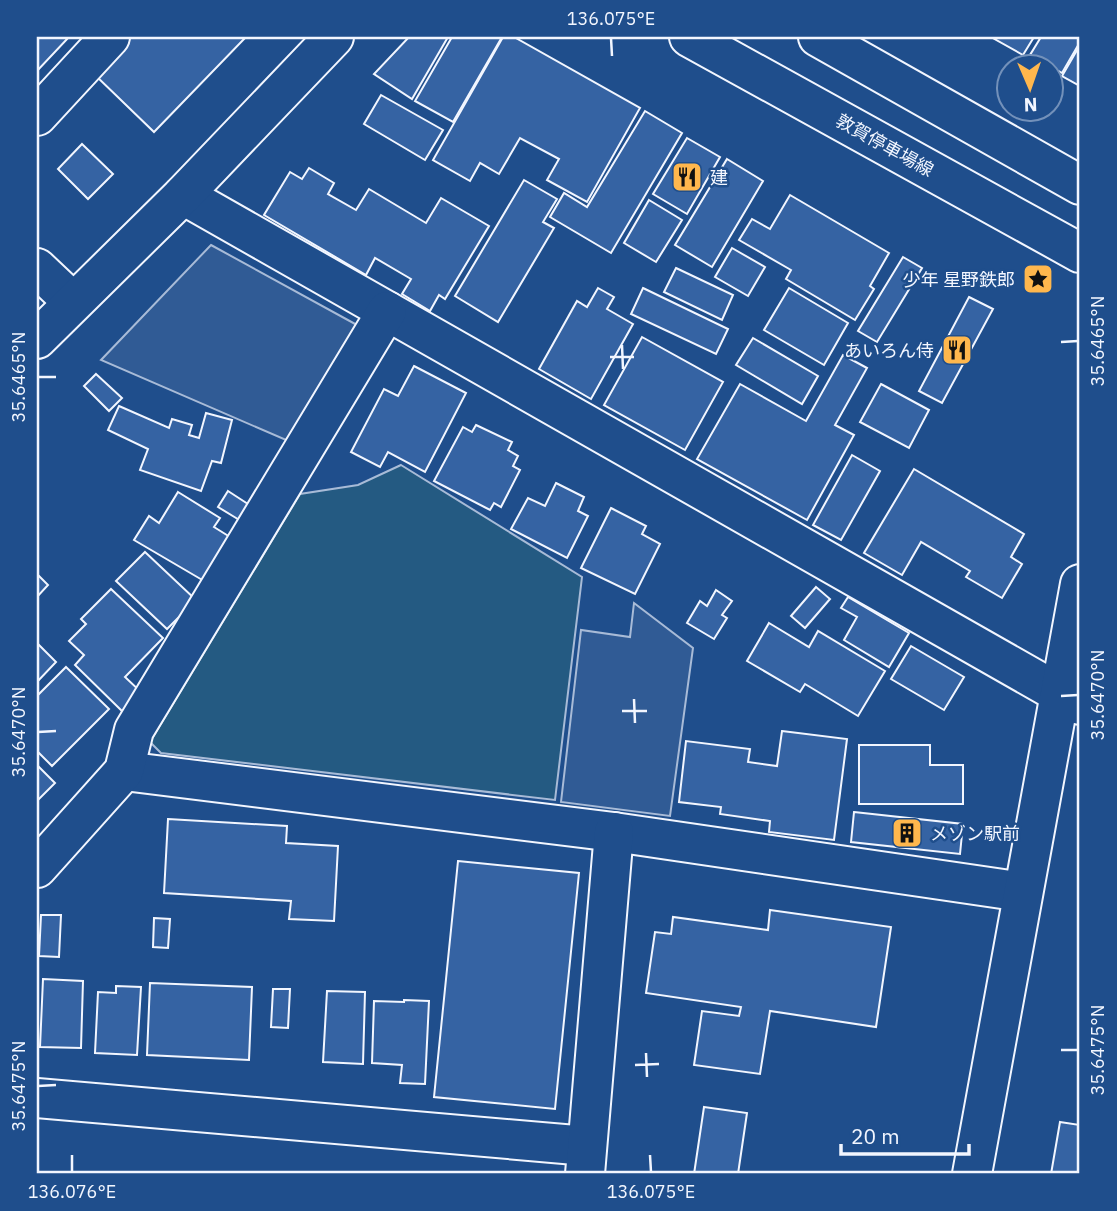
<svg xmlns="http://www.w3.org/2000/svg" width="1117" height="1211" font-family="'IBM Plex Sans','Noto Sans JP',sans-serif">
<rect width="100%" height="100%" fill="#1f4e8c"/>
<polygon fill="#245a82" stroke="#a8bbd7" stroke-width="2" points="401,465 582,577 555,800 161,753 150,742 300,494 358,485"/>
<g fill="#305b95" stroke="#a8bbd7" stroke-width="2">
<polygon points="211,245 357,325 293,443 101,360"/>
<polygon points="634,603 693,648 670,816 561,802 581,630 630,637"/>
</g>
<g fill="#3563a3" stroke="#f2f6ff" stroke-width="2">
<polygon points="37,37 69,37 37,71"/>
<polygon points="131,37 246,37 154,132 94,74"/>
<polygon points="409,37 448,37 412,99 374,74"/>
<polygon points="452,37 502,37 453,122 415,101"/>
<polygon points="503,37 514,37 640,108 587,202 547,180 559,159 520,138 499,174 480,163 470,181 433,160"/>
<polygon points="991,37 1034,37 1023,55"/>
<polygon points="1041,37 1080,37 1080,42 1062,73 1030,55"/>
<polygon points="1080,45 1080,86 1062,76"/>
<polygon points="381,95 443,130 425,160 364,124"/>
<polygon points="645,111 682,133 611,253 550,217 564,193 587,207"/>
<polygon points="687,138 720,157 687,214 653,194"/>
<polygon points="82,144 113,174 88,199 58,169"/>
<polygon points="727,159 763,181 712,267 675,245"/>
<polygon points="309,168 334,183 328,194 356,210 369,189 426,223 441,198 489,226 445,299 439,295 430,311 402,294 411,279 375,258 366,275 264,215 290,172 302,179"/>
<polygon points="524,180 557,199 543,222 554,228 498,322 455,296"/>
<polygon points="790,195 889,253 870,286 874,289 855,320 786,279 791,270 739,240 752,219 770,229"/>
<polygon points="649,200 682,220 656,262 624,243"/>
<polygon points="732,248 765,267 748,296 715,277"/>
<polygon points="903,257 922,268 877,342 858,331"/>
<polygon points="676,268 733,295 722,320 664,292"/>
<polygon points="598,288 614,297 607,309 633,324 591,399 539,369 577,301 587,307"/>
<polygon points="643,288 728,329 716,354 631,314"/>
<polygon points="789,288 848,323 824,365 764,330"/>
<polygon points="969,297 993,309 942,403 919,391"/>
<polygon points="642,337 723,382 685,450 604,405"/>
<polygon points="753,338 818,376 802,404 736,365"/>
<polygon points="843,355 867,368 835,425 854,435 807,520 697,459 740,384 806,421"/>
<polygon points="414,366 466,393 425,472 388,452 380,467 351,452 384,389 398,396"/>
<polygon points="96,374 122,398 109,411 84,386"/>
<polygon points="881,384 929,410 909,448 860,422"/>
<polygon points="119,406 169,428 172,419 192,425 189,435 199,438 206,413 232,420 221,463 212,461 201,491 140,470 148,449 108,430"/>
<polygon points="476,425 512,442 508,450 518,456 513,466 520,470 501,507 494,503 490,510 434,481 463,427 472,432"/>
<polygon points="852,455 880,471 841,540 813,525"/>
<polygon points="914,469 1024,534 1011,557 1022,564 1002,598 966,577 970,571 921,542 902,575 864,553"/>
<polygon points="556,483 584,497 578,511 588,516 567,558 511,529 528,498 545,506"/>
<polygon points="228,491 251,506 241,521 218,507"/>
<polygon points="178,492 220,518 214,527 230,537 204,581 134,540 149,516 159,523"/>
<polygon points="611,508 646,526 642,534 660,544 635,594 581,568"/>
<polygon points="145,552 196,600 167,629 116,581"/>
<polygon points="37,574 48,585 37,597"/>
<polygon points="816,587 830,599 805,628 791,616"/>
<polygon points="111,589 163,638 125,677 142,693 124,713 75,665 84,655 69,641 86,624 81,619"/>
<polygon points="716,590 732,601 722,615 727,618 714,639 687,623 700,601 707,606"/>
<polygon points="848,597 909,633 889,667 844,640 857,617 841,608"/>
<polygon points="769,623 809,647 818,631 885,671 858,716 805,684 800,692 747,661"/>
<polygon points="37,643 56,662 37,682"/>
<polygon points="911,646 964,677 944,710 891,679"/>
<polygon points="66,667 109,709 52,766 37,751 37,696"/>
<polygon points="782,731 847,739 834,840 769,832 770,821 720,814 721,807 679,802 686,741 750,749 748,762 777,766"/>
<polygon points="859,745 930,745 930,765 963,765 963,804 859,804"/>
<polygon points="37,765 55,783 39,799 37,796"/>
<polygon points="854,812 963,824 960,854 851,842"/>
<polygon points="168,819 287,826 286,843 338,846 334,921 289,919 291,901 164,893"/>
<polygon points="458,861 579,873 555,1109 434,1097"/>
<polygon points="770,910 891,927 876,1027 770,1011 760,1074 694,1065 702,1011 739,1016 741,1007 646,993 655,932 671,934 673,917 768,930"/>
<polygon points="41,915 61,915 59,957 39,956"/>
<polygon points="154,918 170,919 168,948 153,947"/>
<polygon points="43,979 83,981 81,1048 40,1047"/>
<polygon points="150,983 252,987 249,1060 147,1055"/>
<polygon points="116,986 141,987 137,1055 95,1053 98,992 116,993"/>
<polygon points="273,989 290,989 288,1028 271,1027"/>
<polygon points="327,991 365,992 363,1064 323,1062"/>
<polygon points="404,1000 429,1001 425,1084 400,1083 402,1065 372,1063 374,1001 404,1002"/>
<polygon points="704,1107 747,1113 738,1174 694,1174"/>
<polygon points="1060,1122 1080,1125 1080,1174 1051,1174"/>
</g>
<g fill="none" stroke-linecap="round" stroke-linejoin="round">
<g stroke="#f2f6ff" stroke-width="42">
<g id="minor">
<polyline points="37,116 110,37"/>
<polyline points="183,195 1080,705"/>
<polyline points="37,268 73,302"/>
<polyline points="37,339 183,195 334,37"/>
<polyline points="124,771 614,832 1023,892"/>
<polyline points="37,868 124,771 134,730 387,311"/>
<polyline points="37,1098 587,1146"/>
<polyline points="585,1174 614,832"/>
<polyline points="972,1174 1080,584"/>
</g>
</g>
<g stroke="#f2f6ff" stroke-width="42">
<g id="major">
<polyline points="689,37 1080,253"/>
<polyline points="818,37 1080,185"/>
</g>
</g>
<use href="#minor" stroke="#1f4e8c" stroke-width="38"/>
<use href="#major" stroke="#1f4e8c" stroke-width="38"/>
</g>
<path fill="none" stroke="#f2f6ff" stroke-width="2.5" d="M611,38L612,56M1061,342L1078,341M622,345L623,369M610,357H634M38,377H56M1061,696L1078,695M634,699L635,723M622,711H647M38,732L56,731M1061,1050H1078M646,1053L647,1077M635,1065L659,1064M38,1086L56,1085M72,1155V1172M650,1155L651,1172"/>
<defs>
<g id="restaurant-square" transform="scale(1.575)"><rect x="-9" y="-9" width="18" height="18" rx="4" fill="#ffb74d" stroke="#1f4e8c"/><path d="M-5-6h1v4h1v-4h1v4h1v-4h1v5L-1.5 .5V6h-2V.5L-5-1ZM5-6V6H3V1.5H1.5Q1.5-4 5-6Z" fill="#111"/></g>
<g id="sight-square" transform="scale(1.575)"><rect x="-9" y="-9" width="18" height="18" rx="4" fill="#ffb74d" stroke="#1f4e8c"/><path d="M0-6L1.8-2.2L6-1.7L2.9 1.2L3.7 5.4L0 3.3L-3.7 5.4L-2.9 1.2L-6-1.7L-1.8-2.2Z" fill="#111"/></g>
<g id="building-square" transform="scale(1.575)"><rect x="-9" y="-9" width="18" height="18" rx="4" fill="#ffb74d" stroke="#1f4e8c"/><path d="M-4-6H4V6H1V3H-1V6H-4ZM-2.5-4.3h1.7v1.8h-1.7ZM.8-4.3h1.7v1.8H.8ZM-2.5-1h1.7V.8h-1.7ZM.8-1h1.7V.8H.8Z" fill="#111"/></g>
</defs>
<g fill-rule="evenodd">
<use href="#restaurant-square" x="687" y="177"/>
<use href="#sight-square" x="1038" y="279"/>
<use href="#restaurant-square" x="957" y="350"/>
<use href="#building-square" x="907" y="833"/>
</g>
<g text-anchor="middle" dominant-baseline="central" stroke-width="5" stroke-linejoin="round" paint-order="stroke">
<g font-size="18" fill="#f2f6ff" stroke="#1f4e8c">
<text transform="translate(885 145) rotate(29)">敦賀停車場線</text>
</g>
<g font-size="18" fill="#f2f6ff" stroke="#1f4e8c" text-anchor="start">
<text x="710" y="177">建</text>
<text x="1015" y="279" text-anchor="end">少年 星野鉄郎</text>
<text x="934" y="350" text-anchor="end">あいろん侍</text>
<text x="930" y="833">メゾン駅前</text>
</g>
</g>
<rect width="1117" height="1211" fill="none" stroke="#1f4e8c" stroke-width="77"/>
<g transform="translate(1030 88) rotate(178)"><circle r="33" fill="#1f4e8c" stroke="#7391ba" stroke-width="2"/>
<path d="M0-5L12 26L0 18L-12 26Z" fill="#ffb74d"/>
<text y="-10" font-size="19" font-weight="bold" text-anchor="middle" fill="#f2f6ff">N</text>
</g>
<path d="M841 1144v10h128v-10" fill="none" stroke="#f2f6ff" stroke-width="3.5"/>
<text x="851" y="1144" font-size="21" fill="#f2f6ff" stroke="#1f4e8c" stroke-width="5" paint-order="stroke">20 m</text>
<rect x="38" y="38" width="1040" height="1134" fill="none" stroke="#f2f6ff" stroke-width="2.5"/>
<g font-size="18" text-anchor="middle" fill="#f2f6ff">
<text x="611" y="25">136.075°E</text>
<text transform="translate(1098 341) rotate(-90)" y="6">35.6465°N</text>
<text transform="translate(19 377) rotate(-90)" y="6">35.6465°N</text>
<text transform="translate(1098 695) rotate(-90)" y="6">35.6470°N</text>
<text transform="translate(19 732) rotate(-90)" y="6">35.6470°N</text>
<text transform="translate(1098 1050) rotate(-90)" y="6">35.6475°N</text>
<text transform="translate(19 1086) rotate(-90)" y="6">35.6475°N</text>
<text x="72" y="1198">136.076°E</text>
<text x="651" y="1198">136.075°E</text>
</g>
</svg>
